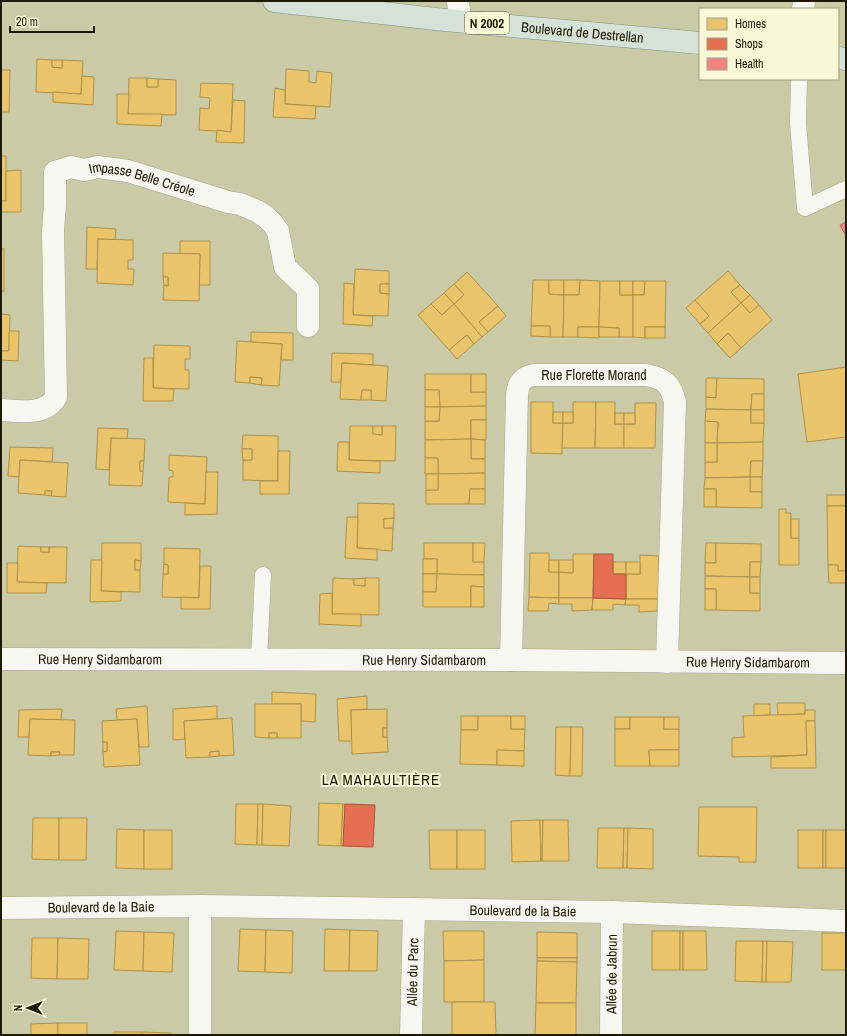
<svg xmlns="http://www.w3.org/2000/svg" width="847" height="1036" font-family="'Archivo Narrow',sans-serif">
<rect width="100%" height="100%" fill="#cacaa6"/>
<g fill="#e9c46a" stroke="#ac914b">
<polygon points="37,59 52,60 52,67 62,68 62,60 83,61 81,94 36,92"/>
<polygon points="52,60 62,60 62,68 52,67"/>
<polygon points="286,69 309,71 309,82 316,83 317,71 332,73 330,107 285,104"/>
<polygon points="1,70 10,70 9,112 1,112"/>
<polygon points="82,76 94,77 93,105 53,102 53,92 81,94"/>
<polygon points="129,78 147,78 147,87 158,87 158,79 176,80 176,115 128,114"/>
<polygon points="147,78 158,79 158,87 147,87"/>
<polygon points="201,83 233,84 231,132 199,130 200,108 209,109 210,98 200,97"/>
<polygon points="275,88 285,90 285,104 316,106 315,119 273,117"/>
<polygon points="117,94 129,94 128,114 162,114 161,126 117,124"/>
<polygon points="233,100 245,101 244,143 216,142 217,130 231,132"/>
<rect x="1" y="156" width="5" height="45"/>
<polygon points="21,170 21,212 1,212 1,201 6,201 6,171"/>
<polygon points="87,227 116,229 115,240 98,239 97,269 86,269"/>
<polygon points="98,239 133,240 133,260 128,260 128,269 134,269 133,285 97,283"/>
<polygon points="180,241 210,241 210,285 199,285 200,254 180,254"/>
<rect x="1" y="249" width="3" height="42"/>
<polygon points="163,253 200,254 199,301 163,300 164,285 168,286 168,277 163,277"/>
<polygon points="355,269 389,271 389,284 380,284 380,293 389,294 388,316 353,315"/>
<polygon points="728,271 740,285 731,292 741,303 708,333 700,324 709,316 695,300"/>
<polygon points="467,272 498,306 479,322 488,332 482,337 454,304 464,295 454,284"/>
<polygon points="163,277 168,277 168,286 164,285"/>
<polygon points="533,280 549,280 549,294 564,295 563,337 550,337 550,326 531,326"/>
<polygon points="549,280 564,280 564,295 549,294"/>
<polygon points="564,280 580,280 579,295 564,295"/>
<polygon points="580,280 600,281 599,327 578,327 578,337 563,337 564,295 579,295"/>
<polygon points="600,281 620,281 620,295 633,295 633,337 619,337 619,328 599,327"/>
<rect x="620" y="281" width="13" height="14"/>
<polygon points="633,281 645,281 644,295 633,295"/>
<polygon points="645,281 666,281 665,327 645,327 645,338 633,337 633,295 644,295"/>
<polygon points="344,283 354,284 353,315 373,316 372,326 343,324"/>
<polygon points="380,284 389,284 389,294 380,293"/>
<polygon points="454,284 464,295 454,304 444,293"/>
<polygon points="740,285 750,295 741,303 731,292"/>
<polygon points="444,293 454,304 442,315 431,304"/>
<polygon points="750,295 759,305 750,313 741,303"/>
<polygon points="695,300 709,316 700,324 686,308"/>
<polygon points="741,303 750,313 759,305 772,320 741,348 728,333 717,344 708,333"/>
<polygon points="431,304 442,315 454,304 482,337 474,344 467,335 449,350 418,315"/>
<polygon points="498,306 506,316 488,332 479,322"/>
<polygon points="1,314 10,315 9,351 1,351"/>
<polygon points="531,326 550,326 550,337 531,336"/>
<polygon points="578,327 599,327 599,338 578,337"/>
<polygon points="599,327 619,328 619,337 599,337"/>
<rect x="645" y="327" width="20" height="11"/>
<polygon points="9,331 19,331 18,361 1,360 1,351 9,351"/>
<polygon points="251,332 293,333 293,360 281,360 282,344 251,342"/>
<polygon points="728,333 741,348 730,358 717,344"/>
<polygon points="467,335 474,344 457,359 449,350"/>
<polygon points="237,341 282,344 279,386 261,385 262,378 250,377 250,383 235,382"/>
<polygon points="154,345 190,346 190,359 185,359 185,370 189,370 189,389 153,388"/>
<polygon points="332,353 373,354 373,365 342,363 341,382 331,382"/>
<polygon points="144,358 153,358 153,388 174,389 173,401 143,401"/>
<polygon points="342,363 388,366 386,401 371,400 371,390 362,390 361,400 340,399"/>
<polygon points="846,367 846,437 807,442 798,374"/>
<polygon points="425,374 471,374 471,392 486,392 486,406 440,407 439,390 425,390"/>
<rect x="471" y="374" width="15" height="18"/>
<polygon points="250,377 262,378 261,385 250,383"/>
<polygon points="706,378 717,378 716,398 706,397"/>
<polygon points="717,378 764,379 764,394 752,394 751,410 706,409 706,397 716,398"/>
<polygon points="362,390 371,390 371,400 361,400"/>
<polygon points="425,390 439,390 440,407 425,407"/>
<polygon points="752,394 764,394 764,410 751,410"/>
<polygon points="531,402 553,402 553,423 563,423 562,454 531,453"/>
<polygon points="573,402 596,402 595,448 562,448 563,423 573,423"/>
<polygon points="596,402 615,402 615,424 624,424 624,448 595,448"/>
<polygon points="635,403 656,403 655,448 624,448 624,424 635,424"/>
<polygon points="486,406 486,420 471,420 471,439 425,440 425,421 439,421 440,407"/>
<polygon points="425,407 440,407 439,421 425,421"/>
<polygon points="706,409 751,410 751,423 764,423 763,442 717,443 718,422 705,421"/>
<rect x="751" y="410" width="13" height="13"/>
<rect x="553" y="412" width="10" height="11"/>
<rect x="563" y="412" width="10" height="11"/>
<rect x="615" y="413" width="9" height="11"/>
<rect x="624" y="413" width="11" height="11"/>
<polygon points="471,420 486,420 486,440 471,439"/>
<polygon points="705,421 718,422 717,443 705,443"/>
<polygon points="350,426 373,426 373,434 382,435 382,426 396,426 395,461 349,460"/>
<polygon points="373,426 382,426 382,435 373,434"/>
<polygon points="98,428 128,429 127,439 111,438 109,470 96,469"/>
<polygon points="243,435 278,436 278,481 243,480 243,460 252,460 252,449 242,449"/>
<polygon points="111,438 145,439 144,461 140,461 140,471 143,471 142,486 109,485"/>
<polygon points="471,439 485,440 485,459 471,459"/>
<polygon points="471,439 471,459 485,459 485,473 438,474 438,458 425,458 425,440"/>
<polygon points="338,442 349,442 349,460 380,461 380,473 337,471"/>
<polygon points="763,442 763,461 751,461 750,477 705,478 705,462 717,462 717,443"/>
<rect x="705" y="443" width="12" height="19"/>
<polygon points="10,447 53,448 52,462 20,460 19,477 8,476"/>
<polygon points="242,449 252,449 252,460 243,460"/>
<polygon points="278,451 290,451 289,494 260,494 260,481 278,481"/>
<polygon points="169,455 207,457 205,504 168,502 169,477 173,477 173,471 169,470"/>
<rect x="425" y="458" width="13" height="16"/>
<polygon points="20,460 68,463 66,497 51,496 52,491 45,491 45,495 18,493"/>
<polygon points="140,461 144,461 143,471 140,471"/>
<polygon points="751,461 763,461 762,477 750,477"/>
<polygon points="206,472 218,472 217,514 185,515 185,503 205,504"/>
<polygon points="485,473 485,489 470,489 469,504 426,504 426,490 438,490 438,474"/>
<rect x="426" y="474" width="12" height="16"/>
<rect x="750" y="477" width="12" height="15"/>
<polygon points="750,477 750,492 762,492 762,508 716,507 716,489 704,489 705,478"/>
<polygon points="470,489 485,489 485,504 469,504"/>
<rect x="704" y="489" width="12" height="18"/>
<polygon points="45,491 52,491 51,496 45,495"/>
<rect x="827" y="495" width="19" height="11"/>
<polygon points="358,503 394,504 394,518 384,519 384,528 393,528 392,551 357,548"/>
<polygon points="827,506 846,506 846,571 838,571 838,565 828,565"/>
<polygon points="779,509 786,509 786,513 791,513 791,538 799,538 799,565 779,565"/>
<polygon points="347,517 358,517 357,548 377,549 377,560 345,558"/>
<polygon points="394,518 393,528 384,528 384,519"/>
<rect x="791" y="519" width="8" height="19"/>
<polygon points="102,543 141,543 141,561 135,560 135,570 140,570 140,592 101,591"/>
<polygon points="424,543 473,543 473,562 484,562 484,575 437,574 437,559 424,559"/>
<polygon points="473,543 485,543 484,562 473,562"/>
<polygon points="706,543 716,543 716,563 705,563"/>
<polygon points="716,543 761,544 761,562 750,562 750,577 705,576 705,563 716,563"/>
<polygon points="18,546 41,547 41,552 49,552 49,547 67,547 66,583 17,582"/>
<rect x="41" y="547" width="8" height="5"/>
<polygon points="164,548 200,549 199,598 162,597 163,574 168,574 168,565 164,564"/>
<polygon points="530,553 549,553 549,572 559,572 559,598 529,597"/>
<polygon points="573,554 594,554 593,598 559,598 559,572 573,573"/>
<polygon points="640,555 659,556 658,599 626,599 626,574 640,574"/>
<rect x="423" y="559" width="14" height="15"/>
<polygon points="91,560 102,560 101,591 121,592 121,601 90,602"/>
<polygon points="135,560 141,561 140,570 135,570"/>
<rect x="549" y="560" width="10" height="12"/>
<polygon points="559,560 573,560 573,573 559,572"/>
<rect x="613" y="562" width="13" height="12"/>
<rect x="626" y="562" width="14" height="12"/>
<polygon points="750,562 761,562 760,577 750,577"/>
<polygon points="7,563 18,563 17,582 47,583 46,593 7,593"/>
<polygon points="164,564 168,565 168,574 163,574"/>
<polygon points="828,565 838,565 838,571 846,571 846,583 829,583"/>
<polygon points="200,566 211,566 210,609 181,609 181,597 199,598"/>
<polygon points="423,574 437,574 436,592 423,592"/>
<polygon points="437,574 484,575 484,587 471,586 471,607 423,607 423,592 436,592"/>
<polygon points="705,576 750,577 750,593 760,593 760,611 716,610 716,589 705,589"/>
<rect x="750" y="577" width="10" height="16"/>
<polygon points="333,578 354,579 354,585 365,586 365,578 379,578 379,615 332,614"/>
<polygon points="365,578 365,586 354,585 354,579"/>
<polygon points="471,586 484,587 484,607 471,607"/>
<rect x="705" y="589" width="11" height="21"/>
<polygon points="332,593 332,614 361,614 361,626 319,624 320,594"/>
<polygon points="529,597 559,598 559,604 549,603 548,611 528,611"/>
<polygon points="559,598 593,598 592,610 572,611 572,604 559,604"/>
<polygon points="593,598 626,599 625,605 613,604 613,610 592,610"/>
<polygon points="626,599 658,599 657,611 639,612 639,605 625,605"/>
<polygon points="272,692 316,694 315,722 301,721 301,704 272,704"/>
<polygon points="367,696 367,709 351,710 352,741 339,741 337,699"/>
<polygon points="777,703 805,703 805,714 778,715"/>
<polygon points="255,704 301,704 301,738 277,738 277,733 269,733 269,738 255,737"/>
<polygon points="754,704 770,704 770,715 754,716"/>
<polygon points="147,706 149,747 139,747 137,719 117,720 116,709"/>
<polygon points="217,706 217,719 184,721 185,739 173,740 173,709"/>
<polygon points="62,709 61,720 30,719 29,737 18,737 19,710"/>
<polygon points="387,709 387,728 383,728 383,737 387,737 388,752 352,754 351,710"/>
<polygon points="805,710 815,710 815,721 806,721 807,755 732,757 732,738 744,737 743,716 805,714"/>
<rect x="461" y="716" width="17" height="14"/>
<polygon points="478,716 511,716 511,729 525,729 524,751 497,750 497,765 460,764 461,730 478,730"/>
<rect x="511" y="716" width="14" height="13"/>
<rect x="615" y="717" width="15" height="12"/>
<polygon points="630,717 664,717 664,729 679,729 679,750 649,750 650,766 615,766 615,729 630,729"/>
<rect x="664" y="717" width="15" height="12"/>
<polygon points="232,718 234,755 219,756 219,751 210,752 210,757 186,758 184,721"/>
<polygon points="30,719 75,720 74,755 59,755 60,752 51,752 51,756 28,755"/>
<polygon points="137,719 140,765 104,767 103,752 107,751 107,742 103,742 102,721"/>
<polygon points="806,721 815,721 816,768 771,768 771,757 807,755"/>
<polygon points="556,727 571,727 570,776 555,775"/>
<polygon points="571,727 583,727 582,776 570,776"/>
<rect x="383" y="728" width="4" height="9"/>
<rect x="269" y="733" width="8" height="5"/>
<polygon points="103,742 107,742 107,751 103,752"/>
<polygon points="497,750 524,751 524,766 497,765"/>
<polygon points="649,750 679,750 679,766 650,766"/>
<polygon points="219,751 219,756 210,757 210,752"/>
<polygon points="51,752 60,752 59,755 51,756"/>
<polygon points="319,803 343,804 341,846 318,845"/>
<polygon points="236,804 258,804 257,845 235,844"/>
<polygon points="258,804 263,804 262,845 257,845"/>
<polygon points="263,804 291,806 289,846 262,845"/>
<polygon points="343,804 345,804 343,846 341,846"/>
<polygon points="699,807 757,807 756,862 739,862 739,857 698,856"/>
<polygon points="33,818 59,818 59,860 32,859"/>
<polygon points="59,818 87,818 86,860 59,860"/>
<polygon points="540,820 541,861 512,862 511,821"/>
<polygon points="540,820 543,820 542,861 541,861"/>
<polygon points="543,820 568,820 569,861 542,861"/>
<polygon points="598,828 624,828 623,868 597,868"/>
<polygon points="624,828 628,828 627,868 623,868"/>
<polygon points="628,828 653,829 653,869 627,868"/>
<polygon points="117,829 144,830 144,869 116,868"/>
<rect x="144" y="830" width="28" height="39"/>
<polygon points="429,830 457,830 457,869 430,869"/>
<rect x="457" y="830" width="28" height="39"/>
<rect x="798" y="830" width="25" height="38"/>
<rect x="823" y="830" width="3" height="38"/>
<rect x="826" y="830" width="20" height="38"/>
<polygon points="240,929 266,930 265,972 238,971"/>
<polygon points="325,929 350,930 349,971 324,971"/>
<polygon points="266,930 293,931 292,973 265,972"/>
<polygon points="350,930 378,931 377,971 349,971"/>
<polygon points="116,931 144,932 143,971 114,970"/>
<polygon points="443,931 484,931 484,960 444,961"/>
<rect x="652" y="931" width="28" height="39"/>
<rect x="680" y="931" width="3" height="39"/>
<polygon points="683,931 706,931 707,970 683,970"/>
<polygon points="144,932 174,933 172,972 143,971"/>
<polygon points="537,932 577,933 577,958 537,958"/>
<rect x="822" y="933" width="24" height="37"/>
<polygon points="32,938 58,938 57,979 31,978"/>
<polygon points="58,938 89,939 88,979 57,979"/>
<polygon points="736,941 763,941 762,982 735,981"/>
<polygon points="763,941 767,941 766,982 762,982"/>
<polygon points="767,941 793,942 791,982 766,982"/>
<polygon points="537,958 577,958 577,962 537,961"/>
<polygon points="484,960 484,1002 444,1002 444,961"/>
<polygon points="537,961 577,962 576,1003 536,1003"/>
<polygon points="452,1002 495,1002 496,1035 452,1035"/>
<polygon points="536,1003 576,1003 576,1035 535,1035"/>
<polygon points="58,1023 58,1035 31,1035 31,1024"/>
<rect x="58" y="1023" width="29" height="12"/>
<rect x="114" y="1032" width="28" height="3"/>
<polygon points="142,1032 171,1033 171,1035 142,1035"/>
</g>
<g fill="#e76f51" stroke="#aa5639">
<polygon points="594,554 613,554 613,574 626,574 626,599 593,598"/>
<polygon points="345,804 375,805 373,847 343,846"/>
</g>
<polygon fill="#f28482" stroke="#b2645c" points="846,222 846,236 840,225"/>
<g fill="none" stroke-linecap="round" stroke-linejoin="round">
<g stroke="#a8a88c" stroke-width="17">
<g id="service">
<polyline points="799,79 798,123 805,208 846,189"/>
<polyline points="259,660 263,575"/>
</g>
</g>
<g stroke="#a8a88c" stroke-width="23">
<g id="minor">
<polyline points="458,1 460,20"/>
<polyline points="803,9 804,1"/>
<path id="s1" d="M1,410C19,411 46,416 56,397L53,231L55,205V172L71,167L84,170L98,167L128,171L228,202L240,204L257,211L266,217L273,224L278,231L285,267L308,289V326"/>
<path id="s2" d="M1,659L511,660L846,663"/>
<path id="s3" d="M511,660L517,395C518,383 522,377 534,375H646C664,378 671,384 675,402L667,662"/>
<path id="s4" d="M1,908L200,906L612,912L846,921"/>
<polyline points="200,1035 200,906"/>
<path id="s5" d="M411,1035L414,909"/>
<path id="s6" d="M611,1035L612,912"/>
</g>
</g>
<g stroke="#81957d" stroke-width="23">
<g id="primary">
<path id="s7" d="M274,1L445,20L700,43"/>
<polyline points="838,58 846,59"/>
</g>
</g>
<use href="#service" stroke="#f7f7f2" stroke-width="16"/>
<use href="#minor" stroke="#f7f7f2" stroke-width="22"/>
<use href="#primary" stroke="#d6e1d8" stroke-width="22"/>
</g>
<g text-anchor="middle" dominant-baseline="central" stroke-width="4" stroke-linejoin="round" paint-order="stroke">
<rect fill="#f8f8d7" stroke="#5e5d42" stroke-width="1" x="465" y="12" width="44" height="22" rx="3"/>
<g font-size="13" font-weight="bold" fill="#1c1b02">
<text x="487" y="23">N 2002</text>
</g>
<g font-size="14" fill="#1c1b02" stroke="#f8f8d7">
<text stroke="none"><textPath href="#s7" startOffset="310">Boulevard de Destrellan</textPath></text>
<text stroke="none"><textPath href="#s1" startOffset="375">Impasse Belle Créole</textPath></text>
<text stroke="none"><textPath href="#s3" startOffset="354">Rue Florette Morand</textPath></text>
<text stroke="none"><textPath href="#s2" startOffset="99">Rue Henry Sidambarom</textPath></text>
<text stroke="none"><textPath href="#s2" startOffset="423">Rue Henry Sidambarom</textPath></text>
<text stroke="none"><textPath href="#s2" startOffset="747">Rue Henry Sidambarom</textPath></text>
<text stroke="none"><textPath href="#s4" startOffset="100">Boulevard de la Baie</textPath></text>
<text stroke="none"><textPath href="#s4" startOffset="522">Boulevard de la Baie</textPath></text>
<text stroke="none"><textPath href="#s5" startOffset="63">Allée du Parc</textPath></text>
<text stroke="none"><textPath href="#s6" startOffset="61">Allée de Jabrun</textPath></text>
</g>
<g font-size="15" letter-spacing="1" fill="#1c1b02" stroke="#f8f8d7">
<text x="381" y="779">LA MAHAULTIÈRE</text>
</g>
</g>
<rect width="847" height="1036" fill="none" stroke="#1c1b02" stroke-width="4"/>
<rect x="699" y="8" width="140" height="72" fill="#f8f8d7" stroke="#a0a082"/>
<rect x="707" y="18" width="20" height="12" fill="#e9c46a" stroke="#a0a082"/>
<text x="735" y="28" font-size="12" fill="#1c1b02">Homes</text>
<rect x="707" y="38" width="20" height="12" fill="#e76f51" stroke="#a0a082"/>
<text x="735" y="48" font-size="12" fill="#1c1b02">Shops</text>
<rect x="707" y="58" width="20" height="12" fill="#f28482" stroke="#a0a082"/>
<text x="735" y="68" font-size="12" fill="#1c1b02">Health</text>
<g transform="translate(28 1008) rotate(270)" stroke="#f8f8d7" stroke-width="3" paint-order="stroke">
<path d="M0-3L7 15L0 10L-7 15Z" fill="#1c1b02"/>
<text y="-6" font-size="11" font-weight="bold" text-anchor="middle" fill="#1c1b02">N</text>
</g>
<path d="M10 26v6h84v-6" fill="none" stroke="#1c1b02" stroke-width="2"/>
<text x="16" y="26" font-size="12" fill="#1c1b02" stroke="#f8f8d7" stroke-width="3" paint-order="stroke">20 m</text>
</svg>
